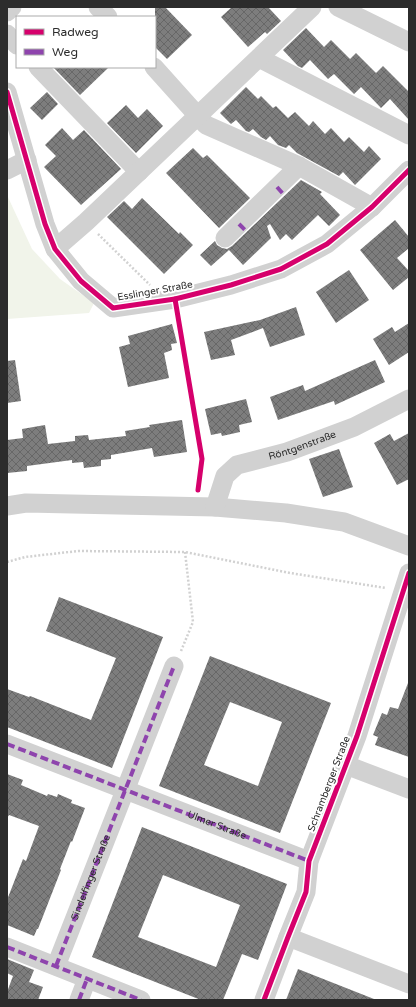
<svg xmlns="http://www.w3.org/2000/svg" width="416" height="1007" font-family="'Varela Round',sans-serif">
<defs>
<pattern id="building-cross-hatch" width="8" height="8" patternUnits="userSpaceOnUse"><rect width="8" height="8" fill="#7d7d7d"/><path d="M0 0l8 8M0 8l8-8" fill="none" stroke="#676767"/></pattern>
</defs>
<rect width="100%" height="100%" fill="#fff"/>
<polygon fill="#f1f4ea" points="7,195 32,249 60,279 94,303 89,313 7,319"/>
<g fill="url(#building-cross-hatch)" fill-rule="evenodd">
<polygon points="155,7 165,7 192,35 167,59 155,47"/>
<polygon points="232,7 268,7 281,21 267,34 265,32 248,47 221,17"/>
<polygon points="306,28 324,47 331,40 350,59 356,53 376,73 383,66 409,92 409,120 390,99 381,108 361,87 354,94 334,74 328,79 310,60 302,68 298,66 283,50"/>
<polygon points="53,67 109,67 80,95"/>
<polygon points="246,87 258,99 261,96 273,108 276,106 288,118 295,112 309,126 313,121 325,134 331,128 344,142 349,137 364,152 369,146 381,159 355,185 343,172 339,176 297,153 289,145 286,148 278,145 270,136 266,140 261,137 253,129 249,132 246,131 236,120 231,124 220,113"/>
<polygon points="47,92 58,104 42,120 30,108"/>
<polygon points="126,105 138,118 147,109 163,126 136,153 107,123"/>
<polygon points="62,128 73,140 84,130 121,169 81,205 44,167 56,156 45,145"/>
<polygon points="193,148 203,158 207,155 250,198 219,228 166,173"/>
<polygon points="301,180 322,192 320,194 340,215 329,226 318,215 292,240 286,234 280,240 270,224 267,226 271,238 243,265 229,250 211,266 200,255 215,241 217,245 222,248 227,249 232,246"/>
<polygon points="142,198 179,234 180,232 193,245 164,274 107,217 124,201 132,209"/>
<polygon points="395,220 409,237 409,248 397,258 409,271 409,277 393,290 360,250"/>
<polygon points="349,270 369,300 336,323 316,292"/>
<polygon points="296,307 305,335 270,347 263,328 231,340 235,355 211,360 204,332 260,320"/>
<polygon points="409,323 409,352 389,365 373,339 392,327 395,332"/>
<polygon points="172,324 177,343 171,344 172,350 164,353 169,378 128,387 119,347 130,344 128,336"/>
<polygon points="15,360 21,401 7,403 7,361"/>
<polygon points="375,360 385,382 335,405 334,401 278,420 270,397 303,385 305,391"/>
<polygon points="246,399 252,422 239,425 240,432 222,436 221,433 211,435 205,409"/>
<polygon points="182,420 187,452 154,457 152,448 111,455 111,459 101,460 101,466 84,468 83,462 72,463 72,460 27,466 27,471 7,473 7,440 23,438 22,429 45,425 48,444 75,441 75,436 88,435 89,440 126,436 125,431 150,427 149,425"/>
<polygon points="409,433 409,479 397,485 374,443 390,434 394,441"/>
<polygon points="339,449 353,487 323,497 309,459"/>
<polygon points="59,597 163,637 112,768 7,727 7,689 29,697 30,696 91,720 116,658 46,631"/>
<path d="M210,656L331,703L280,833L159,786ZM230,702L282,722L258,786L204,765Z"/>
<polygon points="408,683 409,683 409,757 375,745 378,737 373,735 382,713 387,715 390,707 398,709"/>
<polygon points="7,774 23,780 21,785 47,796 48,794 57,797 58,794 72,800 71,803 85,808 72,842 71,841 60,869 61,870 38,929 37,929 34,936 7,925 7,900 23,859 26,861 39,826 9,815 7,818"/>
<path d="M142,827L287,884L258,960L242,954L223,1000H201L92,957ZM163,875L240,905L216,967L138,937Z"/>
<polygon points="7,959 34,970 29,982 43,987 38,1000 7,1000 7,992 13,976 7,973"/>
<polygon points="298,969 374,999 374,1000 286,1000"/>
</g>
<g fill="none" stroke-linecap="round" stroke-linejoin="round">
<g stroke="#d1d1d1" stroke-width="2.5" stroke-dasharray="2 2" stroke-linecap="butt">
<polyline points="98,234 150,285"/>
<polyline points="7,562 25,557 78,551 185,552 290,573 386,588"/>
<polyline points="181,651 193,622 185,552"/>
</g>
<g stroke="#d1d1d1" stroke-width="19">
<polyline points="98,7 108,17"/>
<polyline points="338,7 409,42"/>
<polyline points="7,12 12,7"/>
<polyline points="7,34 17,45"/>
<polyline points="259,58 409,135"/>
<polyline points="38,67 139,172"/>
<polyline points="154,67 206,125 299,166 372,207"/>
<polyline points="7,92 45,224 55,249 81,281 113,308 175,299 231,285 281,269 327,244 372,207 409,170"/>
<polyline points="7,170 27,160"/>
<polyline points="225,238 299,166"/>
<polyline points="55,249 86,222 312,7"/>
<polyline points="7,506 26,503 118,505 215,507 286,513 344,522 409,546"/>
<path id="s1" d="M215,507L225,476L237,465L287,452L354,427L409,399"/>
<polyline points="7,744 309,861"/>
<polyline points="346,765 409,789"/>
<polyline points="288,937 409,984"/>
<polyline points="7,947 141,1000"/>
<polyline points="56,966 174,666"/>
<polyline points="79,1000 87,979"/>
<polyline points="264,1000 288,937 306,892 309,861 357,736 409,573"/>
</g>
<g stroke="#8e44ad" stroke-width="4" stroke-dasharray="8 4" stroke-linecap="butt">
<polyline points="277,187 285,196"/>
<polyline points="239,224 246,231"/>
<path id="s2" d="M7,744L309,861"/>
<polyline points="7,947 141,1000"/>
<path id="s3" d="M56,966L174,666"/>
<polyline points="79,1000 87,979"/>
</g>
<g stroke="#fff" stroke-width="8">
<g id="cycleway">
<polyline points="7,92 45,224 55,249 81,281 113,308 175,299 231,285 281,269 327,244 372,207 409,170"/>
<polyline points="175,299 202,459 198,490"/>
<polyline points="264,1000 288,937 306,892 309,861 357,736 409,573"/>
</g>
</g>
<use href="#cycleway" stroke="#d6006c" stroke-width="5"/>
</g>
<g text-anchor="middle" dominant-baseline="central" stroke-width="4" stroke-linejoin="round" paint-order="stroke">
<g font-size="10" fill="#2c2c2c" stroke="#fff">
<text transform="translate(155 291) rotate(-10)">Esslinger Straße</text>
<text stroke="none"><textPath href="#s1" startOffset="117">Röntgenstraße</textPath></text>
<text transform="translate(329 784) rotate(-69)">Schramberger Straße</text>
<text stroke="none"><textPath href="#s2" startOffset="225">Ulmer Straße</textPath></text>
<text stroke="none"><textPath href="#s3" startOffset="95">Sindelfinger Straße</textPath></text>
</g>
</g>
<rect width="416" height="1007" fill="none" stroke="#2c2c2c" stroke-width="16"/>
<rect x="16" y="16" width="140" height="52" fill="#ffffff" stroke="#ababab"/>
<rect x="24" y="29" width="20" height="6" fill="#d6006c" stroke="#ababab"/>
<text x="52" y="36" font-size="12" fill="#2c2c2c">Radweg</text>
<rect x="24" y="49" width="20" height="6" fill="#8e44ad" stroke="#ababab"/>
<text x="52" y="56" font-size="12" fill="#2c2c2c">Weg</text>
</svg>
